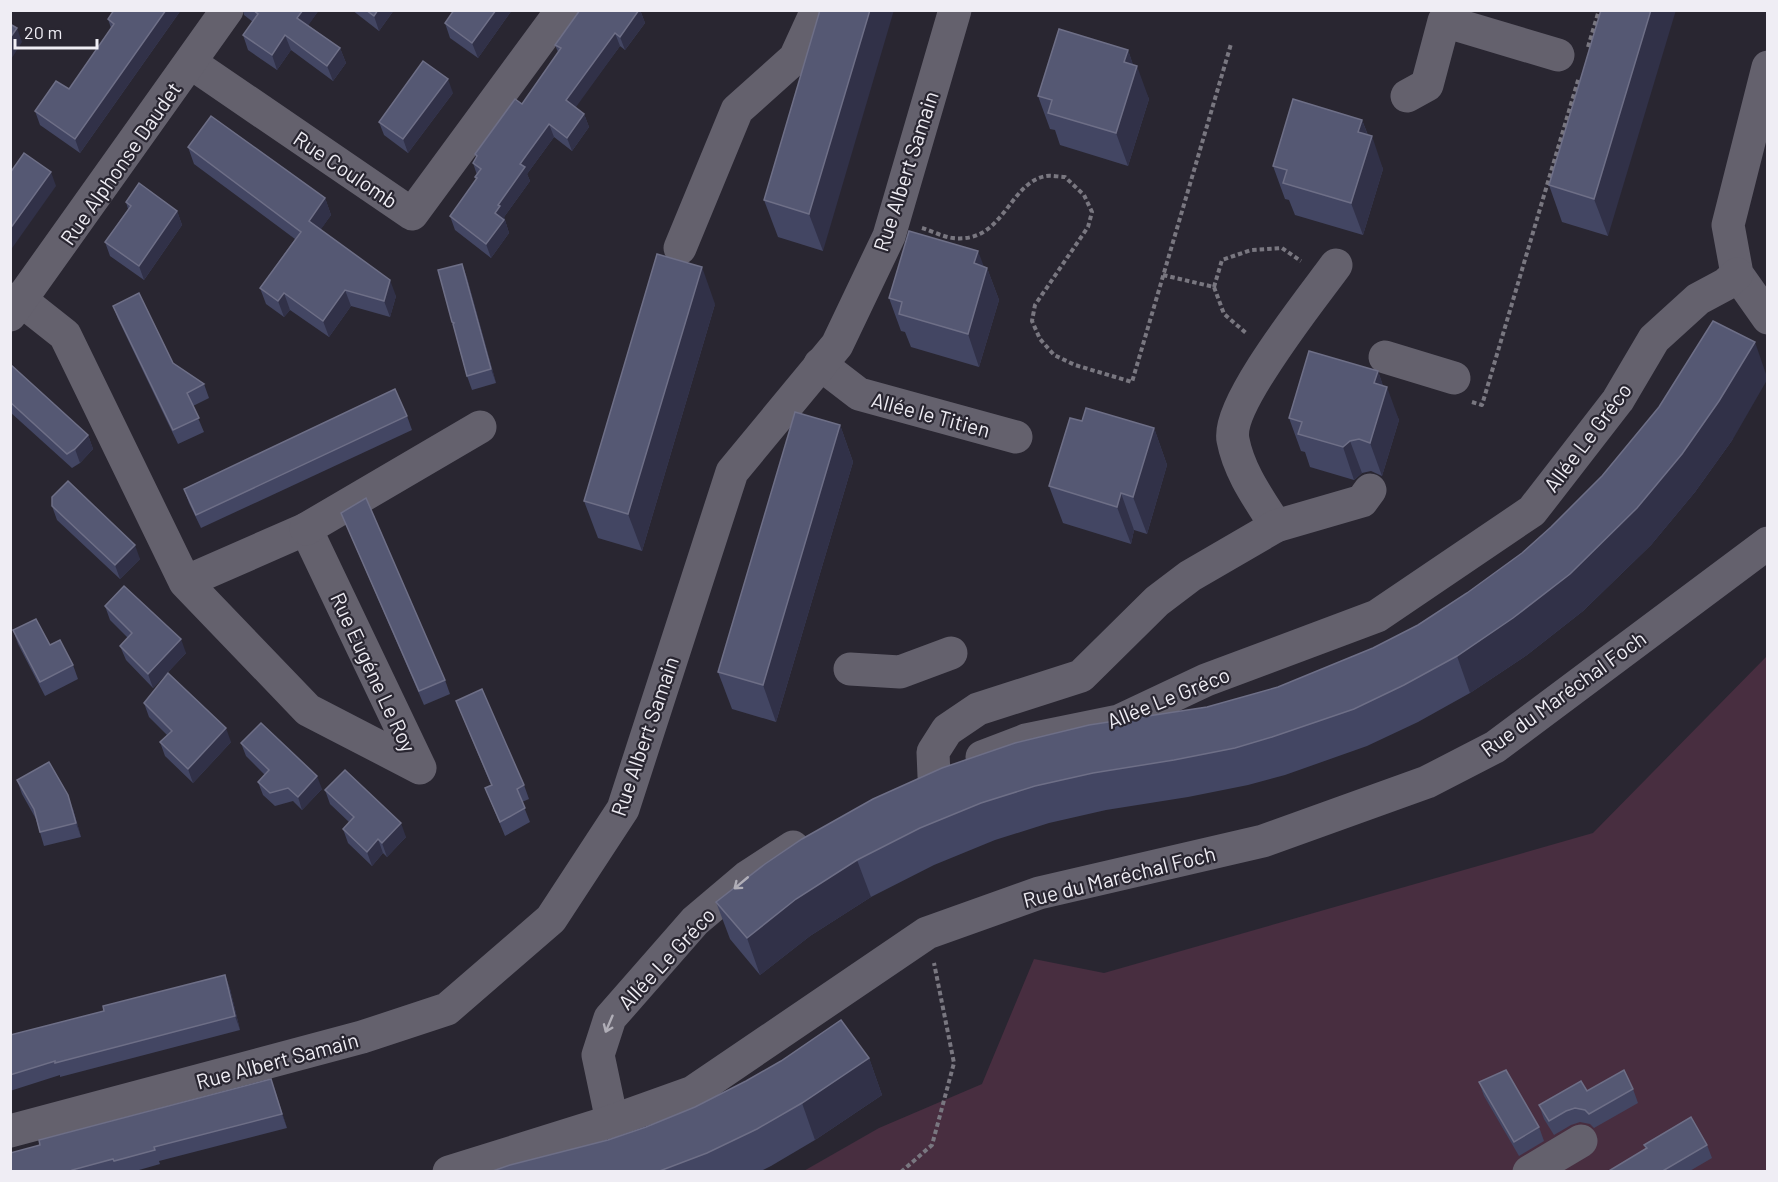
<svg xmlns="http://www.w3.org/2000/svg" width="1778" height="1182" font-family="Barlow,sans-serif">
<rect width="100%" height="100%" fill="#292631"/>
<polygon fill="#482e40" points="1767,656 1767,1171 802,1172 879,1128 982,1084 1034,959 1104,973 1593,833"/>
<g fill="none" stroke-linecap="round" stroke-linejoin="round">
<g stroke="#797780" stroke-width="4" stroke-dasharray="4.5 3" stroke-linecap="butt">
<polyline points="1588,47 1599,10"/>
<path d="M922,228C932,231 943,237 953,238C1004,244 1008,183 1046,176C1052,175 1059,177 1065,177L1084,195L1092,212L1088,227L1035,305L1032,321L1040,339L1054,355L1075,365L1132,382L1231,44"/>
<polyline points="1163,275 1214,287 1224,314 1246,333 1248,333"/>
<polyline points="1214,287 1222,260 1251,250 1282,248 1301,261"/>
<polyline points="1472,402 1482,405 1579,77"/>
<polyline points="901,1172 932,1145 954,1063 934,963"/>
</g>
<g stroke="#64616d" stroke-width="33">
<polyline points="191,63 412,214 562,10"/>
<polyline points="1768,67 1728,225 1737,274 1768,318"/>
<polyline points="1407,96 1427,85 1444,21 1558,55"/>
<polyline points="680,248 737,110 795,58 817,10"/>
<polyline points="10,299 22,301 65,335 185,582 308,710 420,768 306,529 185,582"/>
<polyline points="10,315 227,10"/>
<polyline points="1385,357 1454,378"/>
<polyline points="820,364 859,394 1016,437"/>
<path d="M1276,526C1259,499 1239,472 1233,440C1226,404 1313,297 1336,265"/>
<polyline points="306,529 480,427"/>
<polyline points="850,669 900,672 951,653"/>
<polyline points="982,757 1026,740 1119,721 1206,680 1377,616 1532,511 1618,400 1654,339 1698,299 1726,284 1737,274"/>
<polyline points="934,776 933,752 947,730 978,709 1081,676 1157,601 1190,576 1276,526 1362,501 1370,490"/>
<polyline points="612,1121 598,1055 610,1018 695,921 747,877 793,847"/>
<polyline points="10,1131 362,1037 447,1009 551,919 623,809 732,472 837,345 889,236 955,10"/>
<polyline points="449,1172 612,1121 693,1092 927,933 1039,893 1263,841 1427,782 1495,747 1768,543"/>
<polyline points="1529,1172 1581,1141"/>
</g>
</g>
<g fill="#434663">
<polygon points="181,10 80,153 40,125 35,111 69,89 111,28 108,19"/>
<polygon points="243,10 319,10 308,25 340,48 346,63 333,81 291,50 277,70 248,50 243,35 253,22 244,15"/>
<polygon points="352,10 394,10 379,31"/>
<polygon points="454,10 512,10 478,58 450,38 445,23"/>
<polygon points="580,10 640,10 645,23 625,50 620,46 575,107 584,114 589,127 572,151 554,137 527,174 530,181 504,217 509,233 491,258 455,230 450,216 476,180 475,177 477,175 473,163 476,158 475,154 522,104 558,52 555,45"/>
<polygon points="820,10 823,251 778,237 764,200"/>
<polygon points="1601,10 1608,236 1562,222 1549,185"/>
<polygon points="1128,50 1133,65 1149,99 1128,166 1060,145 1055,130 1050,129 1038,96"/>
<polygon points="453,93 408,153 384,135 379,122"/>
<polygon points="1362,120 1368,135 1383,169 1363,235 1295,215 1289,200 1285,199 1273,166"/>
<polygon points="188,147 325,198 331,215 320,230 396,296 390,317 351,306 329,337 290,310 284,317 266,304 260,288 295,239 194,164"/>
<polygon points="126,202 177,211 182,225 144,280 110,256 105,242 128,209"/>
<polygon points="462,264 467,278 496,383 472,390 467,376 438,270"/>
<polygon points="984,266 987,268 999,300 979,367 911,347 905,332 901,331 889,298"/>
<polygon points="715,304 642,551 598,538 584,501"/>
<polygon points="113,306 173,363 204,384 209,398 193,406 204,432 178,444 118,319"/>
<polygon points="10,364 88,435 93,449 80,463 72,468 10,412"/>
<polygon points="1378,371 1383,386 1399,420 1382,476 1371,471 1362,473 1354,480 1310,467 1305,452 1301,451 1289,418"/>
<polygon points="407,416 412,430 201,528 189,503 184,489"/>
<polygon points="1082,421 1154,428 1167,465 1147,534 1134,530 1131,544 1063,523 1049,486"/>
<polygon points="840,425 853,462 776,722 732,709 718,672"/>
<polygon points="1733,439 1695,492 1651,545 1583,611 1527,655 1470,693 1418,722 1367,746 1285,775 1248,785 1188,797 1106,810 1049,823 995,840 934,865 871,897 810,936 760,975 730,939 716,902 1207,707 1278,687 1373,648 1418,625"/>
<polygon points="52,506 140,559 120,579 57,520"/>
<polygon points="341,513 445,680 450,694 424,705 347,527"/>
<polygon points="105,606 186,653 153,688 126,660 120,646 128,638 110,620"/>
<polygon points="13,630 50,645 73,665 78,679 45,696 18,644"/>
<polygon points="456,701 524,785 529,799 522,802 530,822 505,836 485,788 491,785"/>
<polygon points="144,703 231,742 193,783 165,756 160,742 167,735 149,717"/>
<polygon points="241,743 322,789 302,810 293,801 275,806 263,795 258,782 265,775 246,756"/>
<polygon points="17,780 73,809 81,837 44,846 36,819 22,794"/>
<polygon points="325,790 406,837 387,857 383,853 372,866 348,843 343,829 349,822 330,804"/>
<polygon points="225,975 230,989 240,1030 60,1077 60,1075 10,1091 10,1035 104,1011"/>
<polygon points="869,1058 882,1095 815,1140 771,1166 759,1172 490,1172 608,1140"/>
<polygon points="271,1079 287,1128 159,1161 160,1164 132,1172 10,1172 40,1145"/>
<polygon points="1479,1082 1539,1127 1544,1141 1519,1156 1484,1096"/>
<polygon points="1633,1089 1638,1103 1594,1128 1590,1124 1580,1122 1571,1125 1554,1135 1544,1119 1539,1105 1587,1091"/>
<polygon points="1644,1145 1707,1145 1712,1158 1688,1172 1607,1172 1646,1149"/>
</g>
<g fill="#313148">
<polygon points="166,10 181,10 80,153 75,139"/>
<polygon points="303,10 319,10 303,33 297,18"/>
<polygon points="378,10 394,10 379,31 374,16"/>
<polygon points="496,10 512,10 478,58 472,43"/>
<polygon points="639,10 640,10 645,23 625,50 620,37"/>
<polygon points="870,10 894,10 823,251 809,214"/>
<polygon points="1651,10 1676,10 1608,236 1594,199"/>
<polygon points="17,28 22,42 10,61 10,38"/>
<polygon points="615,33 620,46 571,114 566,100"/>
<polygon points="285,35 291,50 277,70 272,55"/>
<polygon points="340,48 346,63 333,81 327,66"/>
<polygon points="1128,50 1135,71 1137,66 1149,99 1128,166 1116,133 1124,62"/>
<polygon points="448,79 453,93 408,153 403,139"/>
<polygon points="584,114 589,127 572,151 567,138"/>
<polygon points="1362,120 1370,141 1372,136 1383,169 1363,235 1351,203 1358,132"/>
<polygon points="549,124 554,137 527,174 530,181 504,217 509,233 491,258 486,244 495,213 498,205 520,164"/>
<polygon points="51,172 56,186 10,251 10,229"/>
<polygon points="325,198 331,215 315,238 309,221"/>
<polygon points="177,211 182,225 144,280 139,266"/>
<polygon points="978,251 986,272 987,268 999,300 979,367 968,334 974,263"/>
<polygon points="462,264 467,278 496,383 491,369"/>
<polygon points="702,267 715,304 642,551 628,514"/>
<polygon points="390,280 396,296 390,317 384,301"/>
<polygon points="345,290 351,306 329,337 323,321"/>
<polygon points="284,293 290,310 284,317 278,301"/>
<polygon points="1755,342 1767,377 1767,380 1733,439 1695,492 1651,545 1583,611 1527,655 1470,693 1457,656"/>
<polygon points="1378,371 1385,392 1387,387 1399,420 1382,476 1370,443 1374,383"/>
<polygon points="840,425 853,462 776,722 763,685"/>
<polygon points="1154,428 1167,465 1147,534 1133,497"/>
<polygon points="88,435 93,449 80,463 75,449"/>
<polygon points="1350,441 1362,473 1354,480 1343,447"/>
<polygon points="1121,493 1134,530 1131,544 1117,507"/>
<polygon points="135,545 140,559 120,579 115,565"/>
<polygon points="181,639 186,653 153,688 148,674"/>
<polygon points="226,728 231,742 193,783 188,769"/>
<polygon points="317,776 322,789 302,810 298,797"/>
<polygon points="68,795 73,809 81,837 76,823"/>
<polygon points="401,823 406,837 387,857 382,843"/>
<polygon points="378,839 383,853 372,866 367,852"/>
<polygon points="857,860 871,897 810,936 760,975 747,938 796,899"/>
<polygon points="225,975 230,989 240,1030 235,1016"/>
<polygon points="869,1058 882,1095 815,1140 802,1103"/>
<polygon points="271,1079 276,1093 287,1128 282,1114"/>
</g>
<g fill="#555873" stroke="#6e6f87" stroke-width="1.5">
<polygon points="114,10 166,10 75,139 35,111 56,81 69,89 114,24 108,19"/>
<polygon points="253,10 303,10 297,18 340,48 327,66 285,35 272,55 243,35 258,14"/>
<polygon points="366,10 378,10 374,16"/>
<polygon points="454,10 496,10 472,43 445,23"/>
<polygon points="580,10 639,10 620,37 615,33 566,100 584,114 567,138 549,124 520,164 525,167 498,205 500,206 495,213 504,220 486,244 450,216 477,178 475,177 481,169 473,163 477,156 475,154 515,99 522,104 561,48 555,45"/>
<polygon points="820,10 870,10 809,214 764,200"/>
<polygon points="1601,10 1651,10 1594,199 1549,185"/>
<polygon points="10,24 17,28 10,38"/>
<polygon points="1059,29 1128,50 1124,62 1137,66 1116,133 1048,113 1052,100 1038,96"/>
<polygon points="423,61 448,79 403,139 379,122"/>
<polygon points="1293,99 1362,120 1358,132 1372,136 1351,203 1283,183 1287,170 1273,166"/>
<polygon points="211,116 325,198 309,221 390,280 384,301 345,290 323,321 284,293 278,301 260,288 301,232 188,147"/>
<polygon points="24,153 51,172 10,229 10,173"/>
<polygon points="139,183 177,211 139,266 105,242 131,206 126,202"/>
<polygon points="909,231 978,251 974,263 987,268 968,334 899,314 902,302 889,298"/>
<polygon points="657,254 702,267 628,514 584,501"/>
<polygon points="462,264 491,369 467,376 453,324 454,323 452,322 438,270"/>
<polygon points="139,293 173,363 204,384 187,393 199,418 173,430 113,306"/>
<polygon points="1713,321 1755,342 1719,401 1682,454 1637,508 1570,574 1513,618 1457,656 1404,685 1354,709 1272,737 1235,748 1174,760 1093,773 1035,786 981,803 920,828 857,860 796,899 747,938 716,902 765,864 802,839 873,799 942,768 1015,743 1089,725 1207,707 1278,687 1373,648 1418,625 1467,593 1522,553 1551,527 1602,476 1659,407"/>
<polygon points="1309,351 1378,371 1374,383 1387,387 1370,443 1359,439 1350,441 1343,447 1298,434 1302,422 1289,418"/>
<polygon points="10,364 88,435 75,449 67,454 10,402"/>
<polygon points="395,389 407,416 196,515 184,489"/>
<polygon points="1086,408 1154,428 1133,497 1121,493 1117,507 1049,486 1070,418 1082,421"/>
<polygon points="795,412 840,425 763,685 718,672"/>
<polygon points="68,481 135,545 115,565 52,506 52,497"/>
<polygon points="366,498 445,680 419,691 341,513"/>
<polygon points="124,586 181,639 148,674 120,646 132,633 105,606"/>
<polygon points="36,619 50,645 60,640 73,665 40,682 13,630"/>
<polygon points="168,673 226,728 188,769 160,742 172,731 144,703"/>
<polygon points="482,689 524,785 517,789 525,808 500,822 485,788 492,785 456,701"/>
<polygon points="261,723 317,776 298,797 288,788 270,793 258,782 269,770 241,743"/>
<polygon points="49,762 68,795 76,823 40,832 34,809 17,780"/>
<polygon points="345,770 401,823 382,843 378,839 367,852 343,829 354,817 325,790"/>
<polygon points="225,975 235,1016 55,1063 55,1061 10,1075 10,1035 104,1011 103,1006"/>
<polygon points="841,1020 869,1058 802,1103 757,1129 707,1153 657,1172 490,1172 510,1165 608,1140 646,1127 695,1107 746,1081 781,1061"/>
<polygon points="1506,1070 1539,1127 1514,1142 1479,1082"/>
<polygon points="1624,1070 1633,1089 1589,1114 1585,1110 1575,1108 1566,1111 1549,1121 1539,1105 1581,1081 1587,1091"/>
<polygon points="271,1079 282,1114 154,1147 155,1150 114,1161 113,1159 72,1170 72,1172 10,1172 10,1153 40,1145 39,1140"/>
<polygon points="1691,1117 1707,1145 1661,1172 1607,1172 1647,1148 1644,1145"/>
</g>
<defs><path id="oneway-shaft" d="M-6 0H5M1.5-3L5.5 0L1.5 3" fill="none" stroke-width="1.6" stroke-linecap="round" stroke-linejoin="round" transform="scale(1.5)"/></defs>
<g stroke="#b0aeb7">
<use href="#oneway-shaft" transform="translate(741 883) rotate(140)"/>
<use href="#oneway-shaft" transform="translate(609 1024) rotate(113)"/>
</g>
<g text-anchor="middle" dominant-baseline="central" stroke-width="4.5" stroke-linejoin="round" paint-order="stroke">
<g font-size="21" fill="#efedf4" stroke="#292631">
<text transform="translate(120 163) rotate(-55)">Rue Alphonse Daudet</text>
<text transform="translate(346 169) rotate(34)">Rue Coulomb</text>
<text transform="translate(905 171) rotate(-72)">Rue Albert Samain</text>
<text transform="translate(931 414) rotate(15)">Allée le Titien</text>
<text transform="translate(1587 437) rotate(-53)">Allée Le Gréco</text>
<text transform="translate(374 672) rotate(65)">Rue Eugéne Le Roy</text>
<text transform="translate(1563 693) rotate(-36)">Rue du Maréchal Foch</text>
<text transform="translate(1168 697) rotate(-22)">Allée Le Gréco</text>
<text transform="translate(644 736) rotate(-71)">Rue Albert Samain</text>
<text transform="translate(1119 876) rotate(-14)">Rue du Maréchal Foch</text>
<text transform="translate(666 958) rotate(-47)">Allée Le Gréco</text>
<text transform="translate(277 1060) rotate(-15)">Rue Albert Samain</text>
</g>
</g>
<rect width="1778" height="1182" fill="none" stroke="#efedf4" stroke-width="24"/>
<path d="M15 39v9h82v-9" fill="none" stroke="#efedf4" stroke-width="3"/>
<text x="24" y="39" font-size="18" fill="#efedf4" stroke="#292631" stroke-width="4.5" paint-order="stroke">20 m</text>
</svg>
